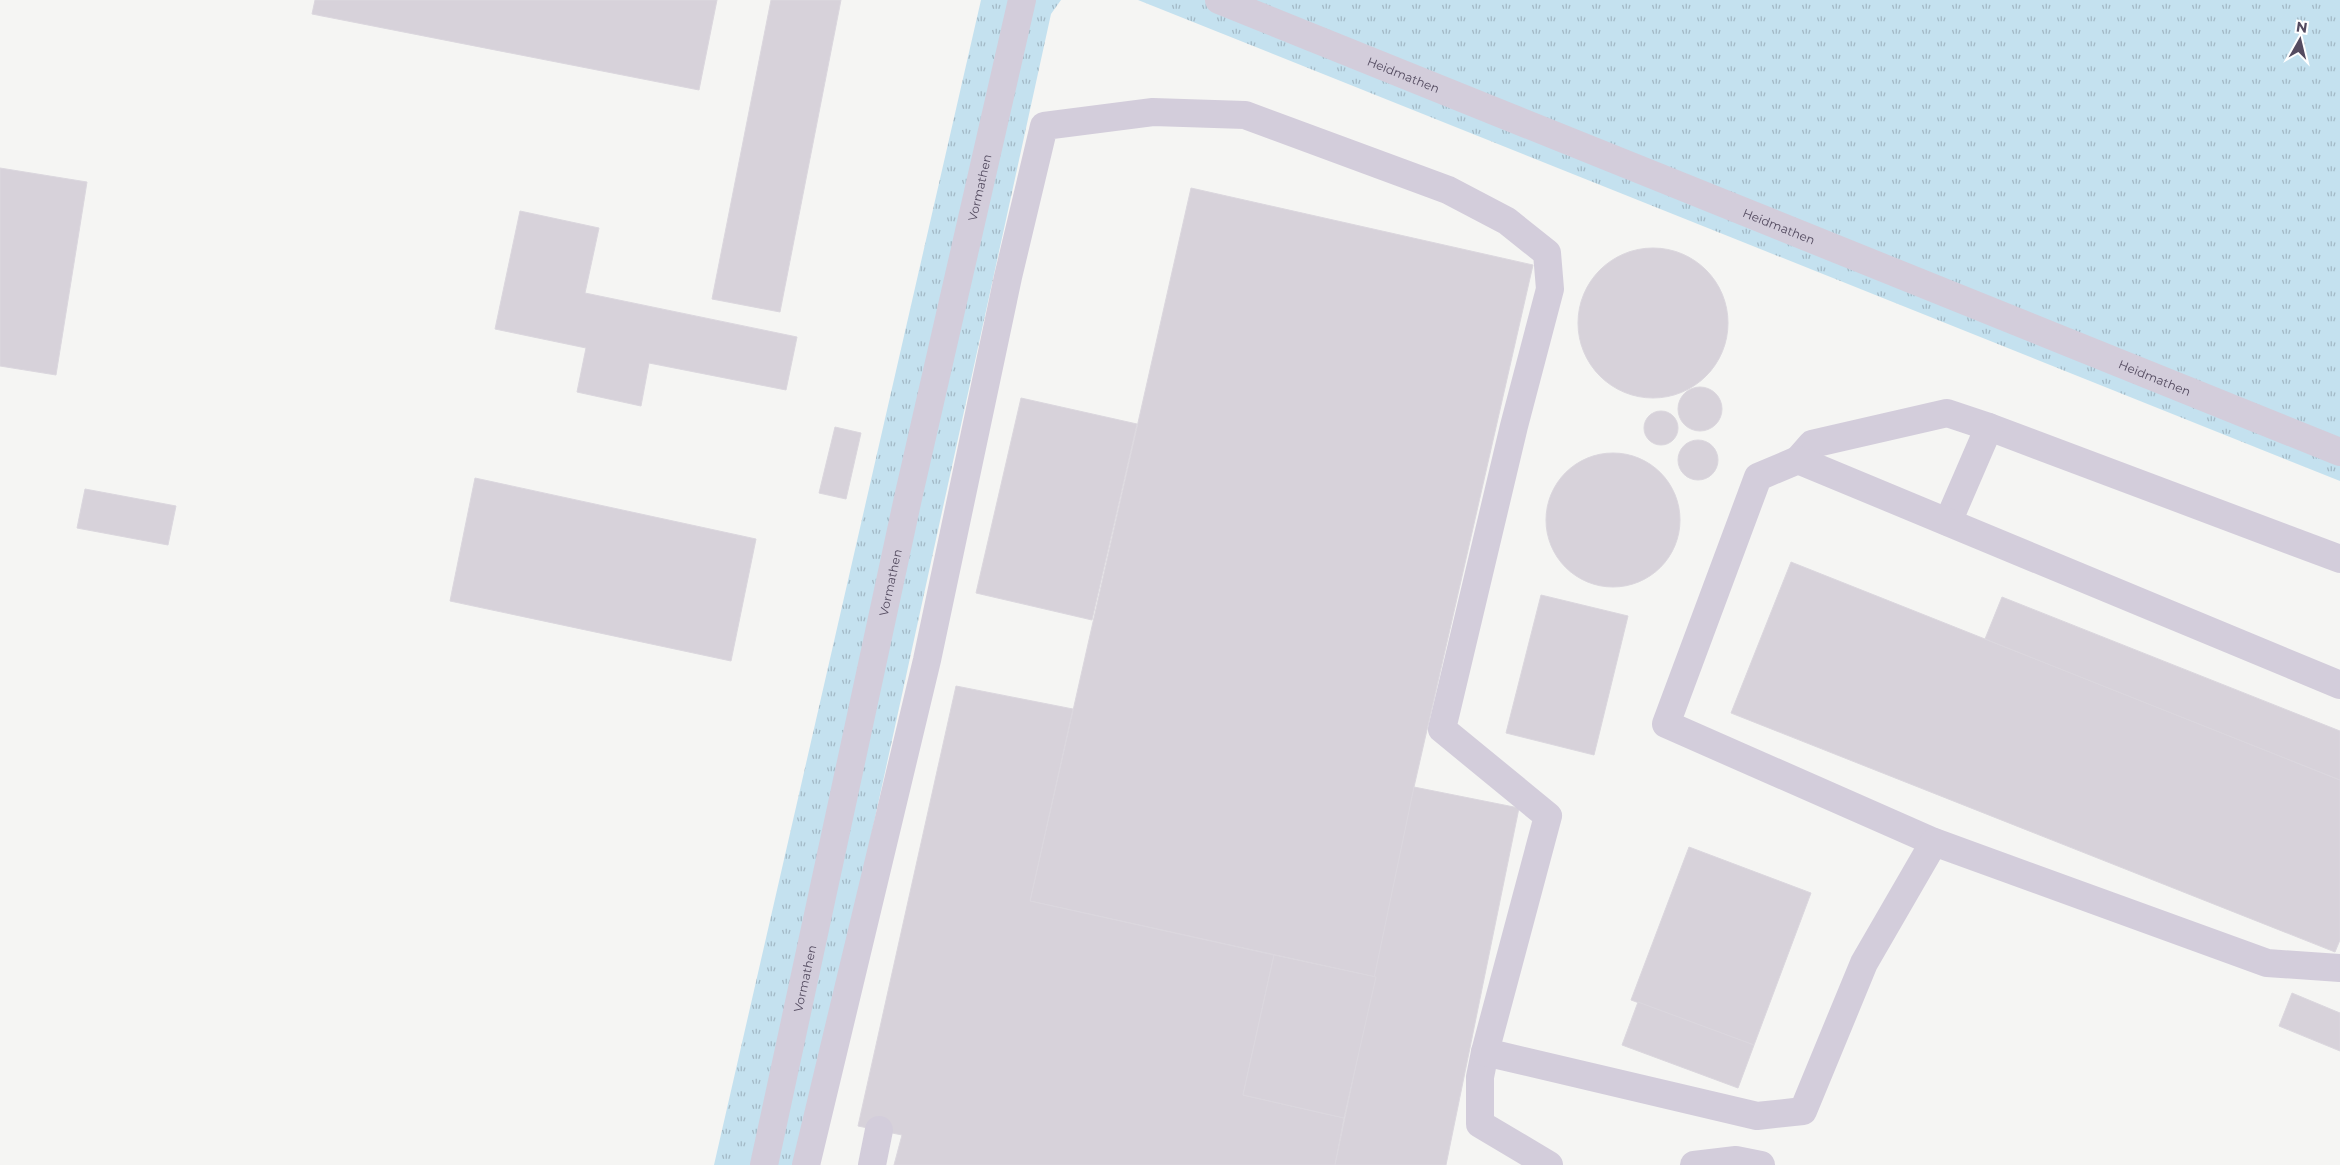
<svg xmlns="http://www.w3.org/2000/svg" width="2340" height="1165" font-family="Montserrat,sans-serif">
<defs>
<pattern id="grass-tufts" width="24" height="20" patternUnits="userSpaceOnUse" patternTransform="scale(1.25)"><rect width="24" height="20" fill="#c4e1ef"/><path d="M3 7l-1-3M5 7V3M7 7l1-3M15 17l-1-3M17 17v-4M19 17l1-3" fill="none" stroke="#a2b8c5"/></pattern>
</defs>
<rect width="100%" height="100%" fill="#f5f5f3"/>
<g fill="url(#grass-tufts)">
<polygon points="981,0 1061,0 1051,14 799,1165 714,1165"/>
<polygon points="1138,0 2340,0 2340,481"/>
</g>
<g fill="#d7d2da" stroke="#dbd7de">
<polygon points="315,0 717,0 699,90 312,14"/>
<polygon points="771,0 841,0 780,312 712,299"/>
<polygon points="0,168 87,182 56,375 0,366"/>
<polygon points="1191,188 1533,265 1414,787 1376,977 1030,901"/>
<polygon points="520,211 599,228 585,293 797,337 786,390 649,363 641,406 577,392 586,348 495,329"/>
<circle cx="1653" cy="323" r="75"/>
<circle cx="1700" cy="409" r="22"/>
<polygon points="1021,398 1137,424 1092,620 976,593"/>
<circle cx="1661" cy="428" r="17"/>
<polygon points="835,427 861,433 846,499 819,493"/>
<circle cx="1698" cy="460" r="20"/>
<circle cx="1613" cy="520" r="67"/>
<polygon points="475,478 756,539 731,661 450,601"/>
<polygon points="85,489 176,506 168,545 77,528"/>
<polygon points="1791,562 2340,780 2340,940 2335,952 1731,713"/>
<polygon points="1541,595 1628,616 1594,755 1506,733"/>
<polygon points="2002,597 2340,731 2340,780 1985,639"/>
<polygon points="956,686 1073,709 1030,901 1274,955 1243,1095 1344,1118 1335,1165 894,1165 902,1135 858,1126"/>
<polygon points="1414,787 1519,808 1446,1165 1335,1165"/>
<polygon points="1689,847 1811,893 1754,1045 1631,1000"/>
<polygon points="1274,955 1376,977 1344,1118 1243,1095"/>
<polygon points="2292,993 2340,1013 2340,1051 2279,1026"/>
<polygon points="1638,1002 1754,1045 1738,1088 1622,1045"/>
</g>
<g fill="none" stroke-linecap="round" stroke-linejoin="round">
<g stroke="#d3cddb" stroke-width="28">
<path id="s1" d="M1219,0L2340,452"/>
<polyline points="1989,427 2340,559"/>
<polyline points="1798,460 1812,444 1947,413 1989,427 1948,522"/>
<polyline points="2340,685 1798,460 1758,477 1666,724 1934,842 2267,963 2340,968"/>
<polyline points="1485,1052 1480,1077 1480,1124 1549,1165"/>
<path id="s2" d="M764,1165L908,498L1022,0"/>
<polyline points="806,1165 927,660 1008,277 1044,126 1153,112 1245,115 1448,190 1507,221 1547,253 1550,289 1514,426 1442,729 1548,816 1485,1052 1757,1116 1803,1111 1864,963 1934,842"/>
<polyline points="872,1165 879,1130"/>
<polyline points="1694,1165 1736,1160 1761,1165"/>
</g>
</g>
<g text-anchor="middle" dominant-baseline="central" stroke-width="4" stroke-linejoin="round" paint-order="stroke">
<g font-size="12" fill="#544b60" stroke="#fff">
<text stroke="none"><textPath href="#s1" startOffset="199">Heidmathen</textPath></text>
<text stroke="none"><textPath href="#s2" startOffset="1001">Vormathen</textPath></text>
<text stroke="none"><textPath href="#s1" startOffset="604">Heidmathen</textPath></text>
<text stroke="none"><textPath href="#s1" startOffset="1009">Heidmathen</textPath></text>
<text stroke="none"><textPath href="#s2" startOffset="596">Vormathen</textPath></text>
<text stroke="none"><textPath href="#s2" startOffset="191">Vormathen</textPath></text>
</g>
</g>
<g transform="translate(2300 40) rotate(8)" stroke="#ffffff" stroke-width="4" paint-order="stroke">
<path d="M0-4L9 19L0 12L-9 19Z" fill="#544b60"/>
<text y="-8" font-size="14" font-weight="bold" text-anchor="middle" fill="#544b60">N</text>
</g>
</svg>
